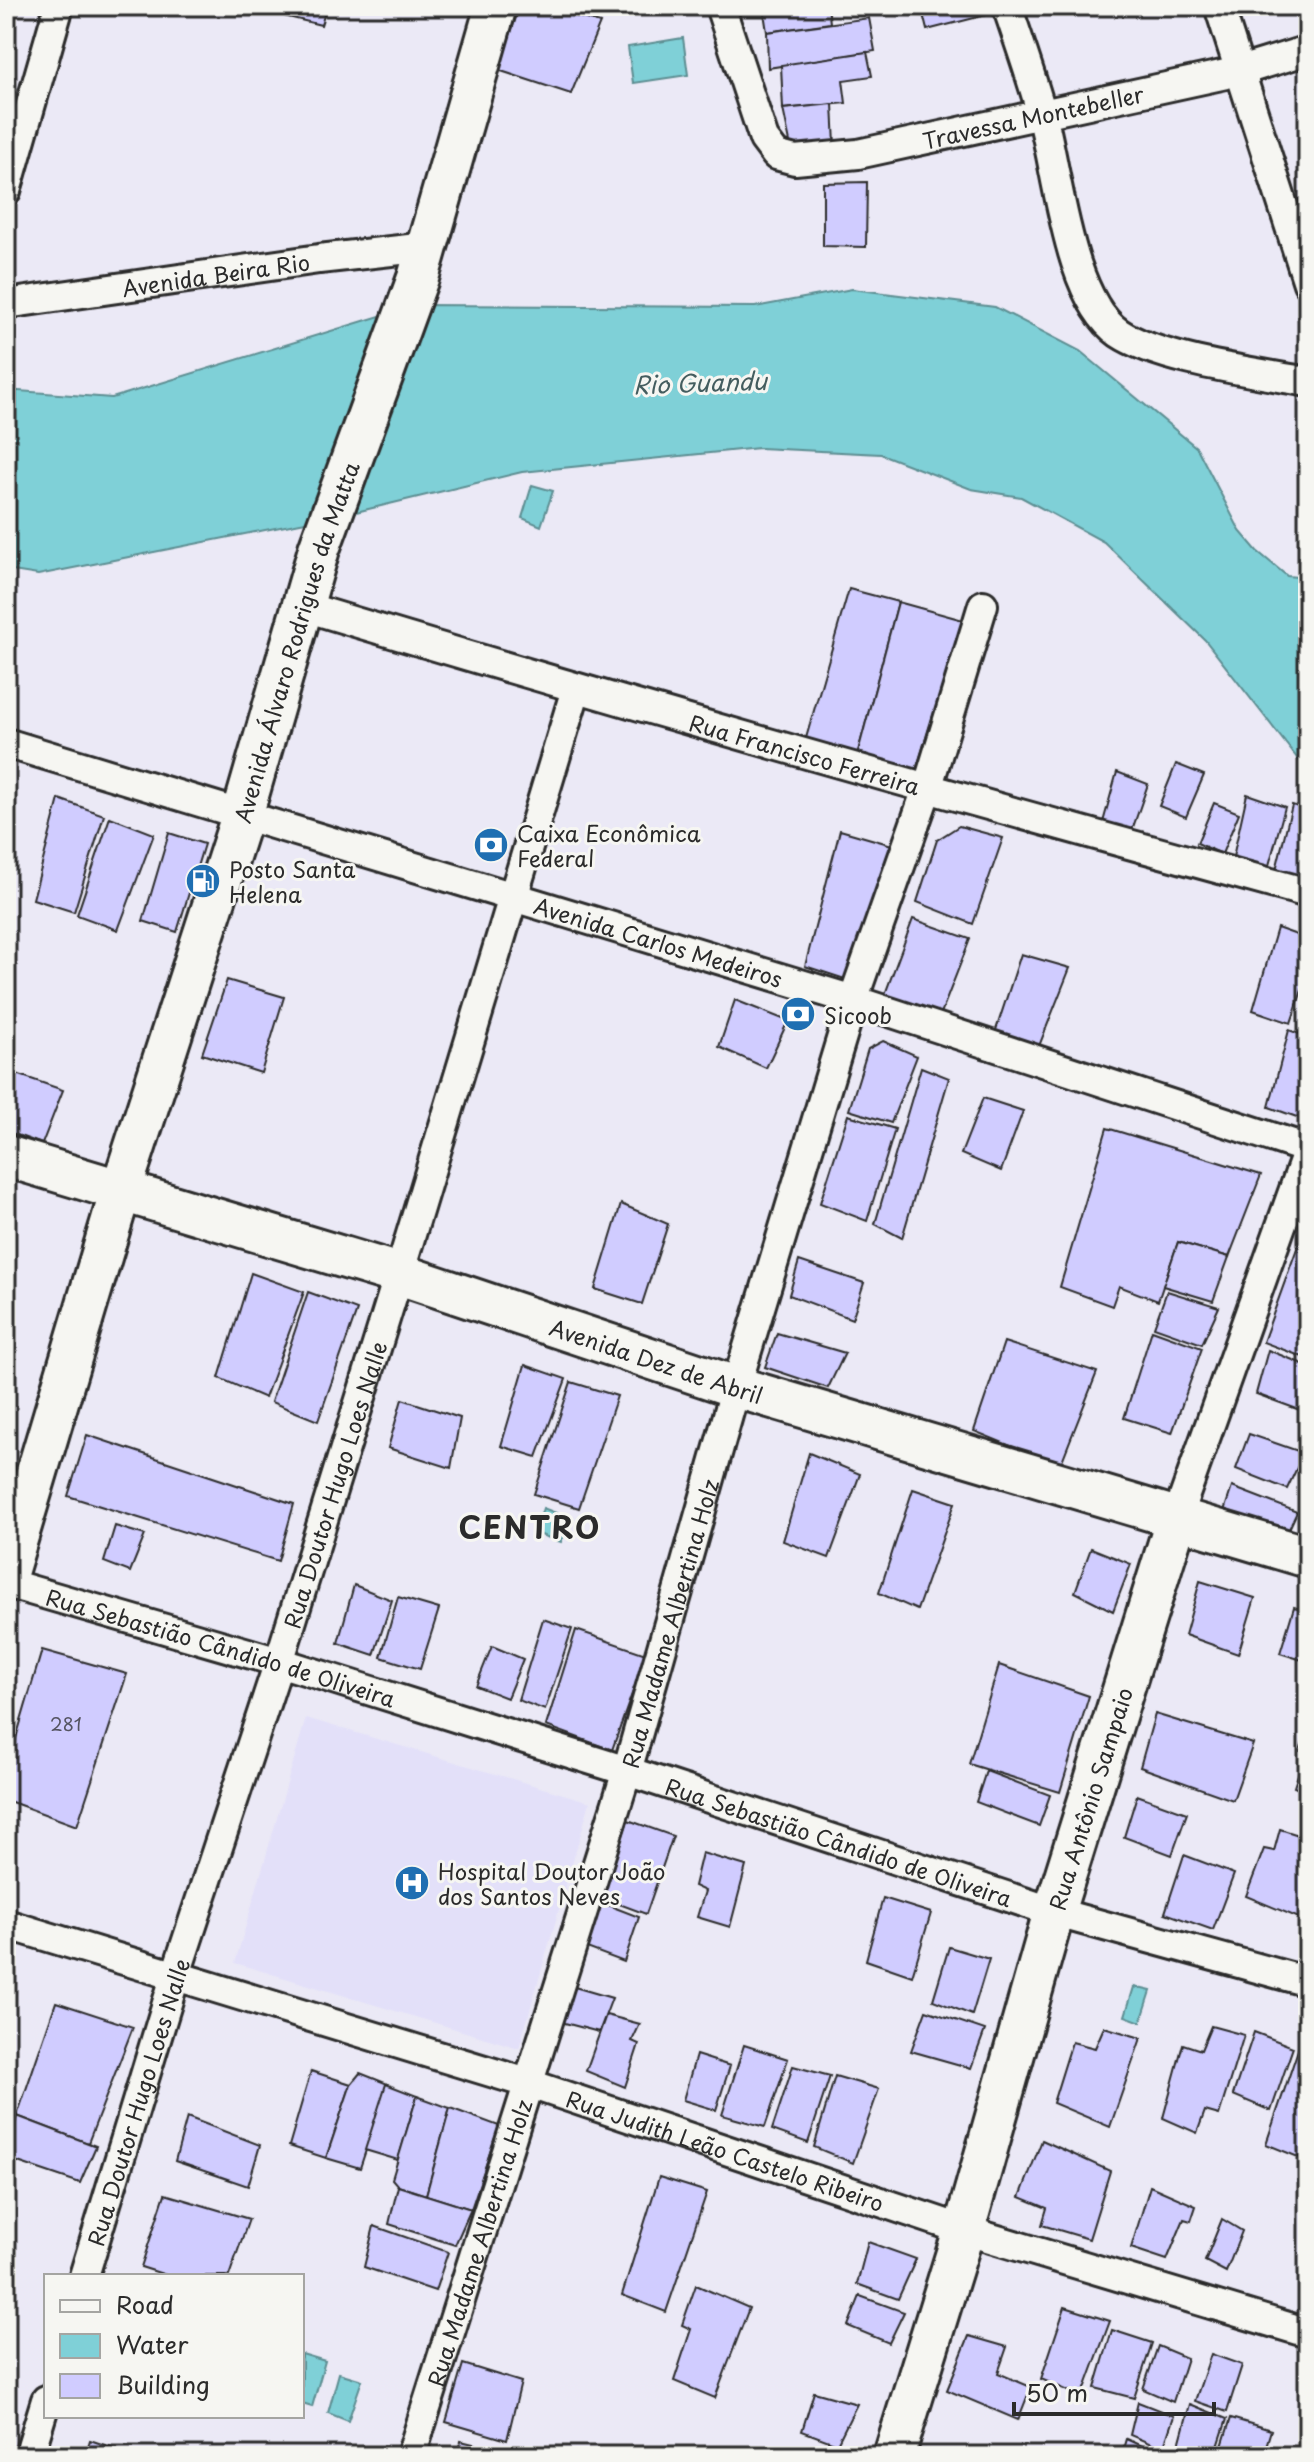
<svg xmlns="http://www.w3.org/2000/svg" width="1314" height="2462" font-family="'Playpen Sans',sans-serif">
<rect width="100%" height="100%" fill="#ebe9f6"/>
<filter id="ink" filterUnits="userSpaceOnUse"><feTurbulence type="fractalNoise" baseFrequency=".0125" numOctaves="2"/><feDisplacementMap in="SourceGraphic" scale="16" xChannelSelector="R" yChannelSelector="G"/><feConvolveMatrix kernelMatrix="1 2 1 2 8 2 1 2 1" color-interpolation-filters="sRGB"/></filter>
<g filter="url(#ink)">
<polygon fill="#e3e0f9" points="306,1718 590,1802 519,2048 235,1963"/>
<g fill="#7fd0d7" stroke="#5d8e92" stroke-width="2">
<polygon points="683,38 688,75 633,83 628,47"/>
<polygon points="852,289 995,307 1080,351 1197,448 1240,531 1257,551 1287,576 1308,578 1308,772 1205,640 1104,542 1021,497 971,489 881,454 759,448 522,472 356,512 38,575 6,570 6,390 112,398 416,305 755,307"/>
<polygon points="532,485 553,491 541,526 522,518"/>
<polygon points="543,1508 569,1518 561,1542 535,1533"/>
<polygon points="1134,1987 1151,1991 1141,2022 1125,2016"/>
<polygon points="302,2354 325,2361 312,2407 302,2404"/>
<polygon points="339,2373 362,2380 348,2421 328,2413"/>
</g>
<g fill="#d0ccff" stroke="#2b2b2b" stroke-width="2">
<polygon points="286,6 327,6 321,25 284,16"/>
<polygon points="520,6 541,6 600,23 571,94 498,70"/>
<polygon points="763,6 828,6 830,23 767,32"/>
<polygon points="921,6 988,6 990,14 927,30"/>
<polygon points="869,18 875,51 768,68 767,32"/>
<polygon points="867,52 872,76 843,80 846,103 783,109 781,65"/>
<polygon points="833,104 835,145 791,147 783,109"/>
<polygon points="867,182 866,247 823,246 823,183"/>
<polygon points="849,589 898,602 855,763 804,745"/>
<polygon points="898,602 963,620 913,780 855,763"/>
<polygon points="1176,764 1204,775 1186,817 1159,806"/>
<polygon points="1117,772 1148,784 1130,836 1102,826"/>
<polygon points="1247,794 1285,807 1268,869 1233,857"/>
<polygon points="59,799 104,815 74,912 33,899"/>
<polygon points="1214,803 1239,813 1222,854 1197,843"/>
<polygon points="1292,805 1308,810 1308,879 1276,870"/>
<polygon points="110,817 154,834 118,930 77,915"/>
<polygon points="959,826 1003,838 973,924 917,902 937,840"/>
<polygon points="840,830 892,845 851,981 805,966"/>
<polygon points="169,833 204,844 177,932 143,921"/>
<polygon points="913,919 970,939 940,1016 884,997"/>
<polygon points="1277,928 1308,939 1308,972 1291,1023 1253,1010"/>
<polygon points="1021,954 1070,968 1039,1046 995,1033"/>
<polygon points="227,980 284,997 261,1073 202,1054"/>
<polygon points="735,1000 788,1021 766,1068 719,1047"/>
<polygon points="1289,1030 1308,1037 1308,1121 1269,1107"/>
<polygon points="883,1041 917,1056 891,1123 849,1110 868,1049"/>
<polygon points="921,1067 949,1078 902,1238 875,1224"/>
<polygon points="11,1072 63,1090 42,1144 6,1131 6,1087"/>
<polygon points="983,1098 1023,1111 1001,1171 961,1154"/>
<polygon points="848,1115 895,1129 867,1221 820,1203"/>
<polygon points="1107,1128 1261,1175 1229,1257 1178,1242 1158,1301 1119,1286 1112,1306 1060,1287"/>
<polygon points="621,1204 668,1224 642,1304 595,1289"/>
<polygon points="1308,1218 1308,1359 1263,1342"/>
<polygon points="1178,1242 1229,1257 1213,1301 1163,1286"/>
<polygon points="799,1261 864,1283 852,1319 789,1295"/>
<polygon points="251,1273 304,1292 265,1398 219,1378"/>
<polygon points="1167,1291 1219,1307 1202,1344 1154,1327"/>
<polygon points="308,1292 357,1310 318,1421 271,1402"/>
<polygon points="1152,1330 1202,1348 1172,1433 1124,1418"/>
<polygon points="777,1333 845,1353 828,1388 765,1367"/>
<polygon points="1004,1342 1097,1372 1060,1466 974,1431"/>
<polygon points="1268,1350 1308,1366 1308,1413 1256,1394"/>
<polygon points="525,1365 566,1379 537,1457 501,1446"/>
<polygon points="571,1382 617,1396 579,1508 534,1494"/>
<polygon points="402,1399 460,1418 451,1468 388,1448"/>
<polygon points="1249,1434 1304,1453 1287,1489 1236,1469"/>
<polygon points="87,1435 294,1504 278,1561 68,1496"/>
<polygon points="809,1453 860,1474 829,1558 783,1541"/>
<polygon points="1232,1487 1297,1512 1282,1544 1220,1523"/>
<polygon points="913,1489 955,1503 917,1610 879,1593"/>
<polygon points="115,1526 145,1535 130,1572 104,1562"/>
<polygon points="1091,1548 1131,1564 1113,1611 1075,1592"/>
<polygon points="1200,1581 1255,1598 1238,1654 1185,1635"/>
<polygon points="354,1585 392,1600 374,1655 338,1643"/>
<polygon points="398,1597 439,1609 420,1669 381,1657"/>
<polygon points="1294,1607 1308,1611 1308,1662 1280,1653"/>
<polygon points="543,1619 572,1629 545,1710 518,1700"/>
<polygon points="576,1630 646,1654 612,1750 546,1726"/>
<polygon points="492,1646 523,1659 507,1698 476,1686"/>
<polygon points="42,1650 127,1674 77,1826 6,1800 6,1772"/>
<polygon points="999,1665 1089,1696 1060,1792 969,1764"/>
<polygon points="1155,1714 1253,1744 1233,1800 1140,1767"/>
<polygon points="1308,1725 1308,1754 1300,1751"/>
<polygon points="1303,1759 1308,1761 1308,1793 1294,1787"/>
<polygon points="986,1771 1050,1795 1039,1826 976,1802"/>
<polygon points="1137,1795 1187,1813 1172,1855 1124,1837"/>
<polygon points="628,1820 673,1836 646,1914 603,1898"/>
<polygon points="1280,1829 1308,1838 1308,1892 1299,1918 1246,1896 1264,1849 1274,1851"/>
<polygon points="702,1853 746,1866 730,1927 697,1917 705,1891 694,1886"/>
<polygon points="1184,1855 1234,1874 1213,1930 1165,1913"/>
<polygon points="883,1898 931,1913 912,1976 866,1960"/>
<polygon points="600,1902 639,1917 624,1962 584,1947"/>
<polygon points="949,1947 989,1959 972,2015 933,2000"/>
<polygon points="571,1986 612,1998 599,2032 561,2022"/>
<polygon points="56,2002 133,2027 88,2143 17,2116"/>
<polygon points="926,2010 985,2030 971,2068 911,2051"/>
<polygon points="606,2015 640,2024 632,2041 639,2044 625,2087 586,2071"/>
<polygon points="1211,2026 1244,2035 1219,2115 1205,2111 1197,2133 1163,2118 1183,2044 1201,2050"/>
<polygon points="1104,2027 1141,2038 1110,2127 1053,2103 1072,2042 1095,2048"/>
<polygon points="1254,2032 1293,2047 1271,2111 1233,2095"/>
<polygon points="744,2045 788,2059 765,2127 722,2115"/>
<polygon points="1299,2047 1308,2050 1308,2161 1266,2144"/>
<polygon points="696,2055 730,2066 716,2110 683,2100"/>
<polygon points="793,2066 830,2076 808,2143 772,2130"/>
<polygon points="311,2071 351,2084 326,2158 289,2146"/>
<polygon points="360,2073 388,2084 360,2168 326,2158 351,2084"/>
<polygon points="835,2076 879,2089 853,2163 814,2147"/>
<polygon points="386,2084 417,2096 398,2160 365,2150"/>
<polygon points="417,2096 450,2108 426,2195 398,2186 392,2179"/>
<polygon points="450,2108 499,2126 471,2209 426,2195"/>
<polygon points="17,2116 96,2146 80,2183 6,2158"/>
<polygon points="187,2117 260,2145 248,2186 175,2161"/>
<polygon points="1042,2140 1110,2171 1089,2239 1042,2225 1047,2208 1020,2197"/>
<polygon points="659,2177 707,2192 666,2312 622,2295"/>
<polygon points="398,2186 471,2209 455,2245 389,2224"/>
<polygon points="1150,2186 1196,2206 1191,2221 1184,2219 1167,2260 1131,2248"/>
<polygon points="165,2194 249,2219 229,2276 169,2276 141,2267"/>
<polygon points="1222,2219 1242,2231 1226,2272 1205,2261"/>
<polygon points="374,2226 448,2252 435,2291 364,2267"/>
<polygon points="868,2242 916,2259 898,2299 857,2284"/>
<polygon points="696,2285 749,2308 715,2398 674,2381 691,2329 682,2325"/>
<polygon points="860,2296 904,2312 889,2343 848,2326"/>
<polygon points="1065,2307 1110,2321 1082,2397 1041,2379"/>
<polygon points="1112,2330 1152,2343 1134,2398 1095,2388"/>
<polygon points="969,2336 1007,2347 998,2373 1031,2387 1018,2420 947,2390"/>
<polygon points="1158,2346 1187,2358 1173,2402 1143,2389"/>
<polygon points="1211,2354 1242,2365 1227,2412 1195,2401"/>
<polygon points="463,2364 521,2382 507,2440 446,2422"/>
<polygon points="814,2392 857,2404 837,2444 802,2431"/>
<polygon points="1138,2402 1174,2416 1163,2449 1130,2435"/>
<polygon points="1190,2404 1227,2419 1215,2456 1179,2445"/>
<polygon points="1231,2418 1271,2430 1263,2456 1219,2456"/>
<polygon points="1126,2439 1155,2452 1154,2456 1121,2456"/>
<polygon points="90,2440 137,2456 85,2456"/>
<polygon points="461,2441 522,2456 458,2456"/>
</g>
<g fill="none" stroke-linecap="round" stroke-linejoin="round">
<g stroke="#2b2b2b" stroke-width="34">
<g id="street">
<path id="s1" d="M720,6L764,139L776,155L795,160L858,154L1240,71L1308,50"/>
<path d="M1007,6C1019,41 1031,76 1041,111C1058,170 1067,297 1119,333C1161,361 1256,372 1308,382"/>
<polyline points="1219,6 1308,283"/>
<polyline points="6,191 59,6"/>
<path id="s2" d="M6,304L319,259L427,247"/>
<path id="s3" d="M302,606C636,707 972,802 1308,893"/>
<path id="s4" d="M6,743L853,1000L1308,1149"/>
<polyline points="1177,1517 1308,1150"/>
<path id="s5" d="M6,1583L279,1662L627,1771L1054,1912L1308,1982"/>
<path id="s6" d="M6,1924L527,2083L964,2230L1308,2333"/>
<path id="s7" d="M84,2276L175,1977L279,1662L399,1274L576,689"/>
<polyline points="29,2456 46,2400"/>
<path id="s8" d="M411,2456L627,1771L736,1387L853,1000L927,789L983,605"/>
</g>
</g>
<g stroke="#2b2b2b" stroke-width="46">
<g id="secondary">
<path id="s9" d="M6,1156L399,1274L736,1387L1308,1557"/>
<path id="s10" d="M6,1576L121,1190L242,816L319,549L418,278L496,6"/>
<path id="s11" d="M894,2456L964,2230L1054,1912L1177,1517"/>
</g>
</g>
<use href="#street" stroke="#f6f6f2" stroke-width="28"/>
<use href="#secondary" stroke="#f6f6f2" stroke-width="40"/>
</g>
</g>
<defs>
<g id="bank-disc" transform="scale(1.8)"><circle r="9.5" fill="#1f6fb2" stroke="#f6f6f2"/><path d="M-6-4H6V4H-6ZM0-2.3a2.3 2.3 0 1 0 0 4.6a2.3 2.3 0 1 0 0-4.6Z" fill="#fff"/></g>
<g id="fuel-disc" transform="scale(1.8)"><circle r="9.5" fill="#1f6fb2" stroke="#f6f6f2"/><path d="M-5.5-6h7V0h2V4h1.3V-2.5L3-4.5l.8-.8L6-3V5H2.5V1h-1V6h-7ZM-4.2-4.7v3.2H.2V-4.7Z" fill="#fff"/></g>
<g id="hospital-disc" transform="scale(1.8)"><circle r="9.5" fill="#1f6fb2" stroke="#f6f6f2"/><path d="M-5-5h3v3.5h4V-5h3V5h-3V1.5h-4V5h-3Z" fill="#fff"/></g>
</defs>
<g fill-rule="evenodd">
<use href="#bank-disc" x="491" y="845"/>
<use href="#fuel-disc" x="203" y="881"/>
<use href="#bank-disc" x="798" y="1014"/>
<use href="#hospital-disc" x="412" y="1883"/>
</g>
<g text-anchor="middle" dominant-baseline="central" stroke-width="6" stroke-linejoin="round" paint-order="stroke">
<g font-size="18" fill="#545360">
<text x="66" y="1723">281</text>
</g>
<g font-size="22" fill="#2b2b2b" stroke="#f6f6f2">
<text stroke="none"><textPath href="#s1" startOffset="422">Travessa Montebeller</textPath></text>
<text stroke="none"><textPath href="#s2" startOffset="212">Avenida Beira Rio</textPath></text>
<text stroke="none"><textPath href="#s10" startOffset="978">Avenida Álvaro Rodrigues da Matta</textPath></text>
<text stroke="none"><textPath href="#s3" startOffset="524">Rua Francisco Ferreira</textPath></text>
<text stroke="none"><textPath href="#s4" startOffset="682">Avenida Carlos Medeiros</textPath></text>
<text stroke="none"><textPath href="#s9" startOffset="682">Avenida Dez de Abril</textPath></text>
<text stroke="none"><textPath href="#s7" startOffset="830">Rua Doutor Hugo Loes Nalle</textPath></text>
<text stroke="none"><textPath href="#s8" startOffset="872">Rua Madame Albertina Holz</textPath></text>
<text stroke="none"><textPath href="#s5" startOffset="224">Rua Sebastião Cândido de Oliveira</textPath></text>
<text stroke="none"><textPath href="#s11" startOffset="686">Rua Antônio Sampaio</textPath></text>
<text stroke="none"><textPath href="#s5" startOffset="872">Rua Sebastião Cândido de Oliveira</textPath></text>
<text stroke="none"><textPath href="#s7" startOffset="182">Rua Doutor Hugo Loes Nalle</textPath></text>
<text stroke="none"><textPath href="#s6" startOffset="754">Rua Judith Leão Castelo Ribeiro</textPath></text>
<text stroke="none"><textPath href="#s8" startOffset="224">Rua Madame Albertina Holz</textPath></text>
</g>
<g font-size="22" fill="#2b2b2b" stroke="#f6f6f2" text-anchor="start">
<text x="517" y="832">Caixa Econômica<tspan x="517" dy="25">Federal</tspan></text>
<text x="229" y="868">Posto Santa<tspan x="229" dy="25">Helena</tspan></text>
<text x="824" y="1014">Sicoob</text>
<text x="438" y="1870">Hospital Doutor João<tspan x="438" dy="25">dos Santos Neves</tspan></text>
</g>
<g font-size="24" font-style="italic" fill="#445d5f" stroke="#f6f6f2">
<text transform="translate(700 382) rotate(-2)">Rio Guandu</text>
</g>
<g font-size="30" font-weight="bold" letter-spacing="2" fill="#2b2b2b" stroke="#f6f6f2">
<text x="530" y="1526">CENTRO</text>
</g>
</g>
<rect width="1314" height="2462" fill="none" stroke="#f6f6f2" stroke-width="32"/>
<rect x="16" y="16" width="1282" height="2430" fill="none" stroke="#2b2b2b" stroke-width="3" filter="url(#ink)"/>
<rect x="44" y="2274" width="260" height="144" fill="#f6f6f2" stroke="#a5a5a2" stroke-width="2"/>
<rect x="60" y="2300" width="40" height="12" fill="#f6f6f2" stroke="#a5a5a2" stroke-width="2"/>
<text x="116" y="2314" font-size="24" fill="#2b2b2b">Road</text>
<rect x="60" y="2334" width="40" height="24" fill="#7fd0d7" stroke="#a5a5a2" stroke-width="2"/>
<text x="116" y="2354" font-size="24" fill="#2b2b2b">Water</text>
<rect x="60" y="2374" width="40" height="24" fill="#d0ccff" stroke="#a5a5a2" stroke-width="2"/>
<text x="116" y="2394" font-size="24" fill="#2b2b2b">Building</text>
<path d="M1014 2402v12h200v-12" fill="none" stroke="#2b2b2b" stroke-width="4"/>
<text x="1026" y="2402" font-size="24" fill="#2b2b2b" stroke="#f6f6f2" stroke-width="6" paint-order="stroke">50 m</text>
</svg>
